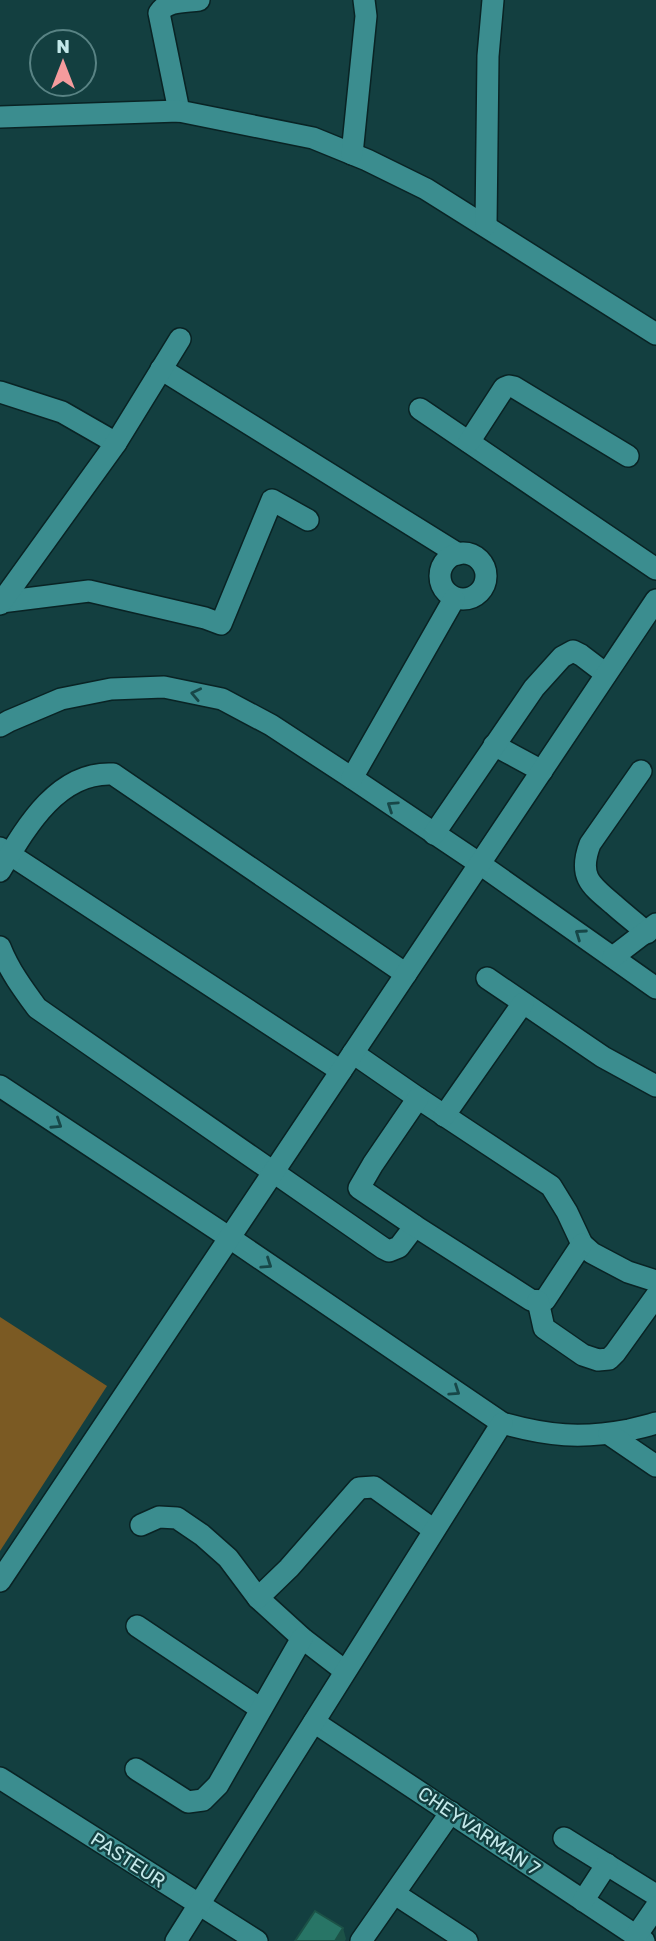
<svg xmlns="http://www.w3.org/2000/svg" width="656" height="1941" font-family="Rubik,sans-serif">
<rect width="100%" height="100%" fill="#133f40"/>
<polygon fill="#7b5a23" points="0,1317 107,1386 0,1551"/>
<g fill="none" stroke-linecap="round" stroke-linejoin="round">
<g stroke="#092324" stroke-width="24">
<g id="minor">
<path d="M179,111L159,13C167,0 185,2 199,0"/>
<polyline points="0,117 179,111 313,138 367,160 426,189 656,334"/>
<polyline points="352,154 366,16 364,0"/>
<polyline points="486,225 488,56 493,0"/>
<polyline points="161,369 458,554"/>
<polyline points="0,392 62,412 116,443"/>
<polyline points="420,409 656,569"/>
<polyline points="469,442 504,388 509,386 514,387 628,456"/>
<circle cx="463" cy="576" r="23"/>
<polyline points="1,602 89,591 205,618 221,624 272,500 308,520"/>
<polyline points="0,604 116,443 180,339"/>
<polyline points="0,726 9,721 61,699 111,689 164,687 222,699 271,725 352,778 480,864 656,988"/>
<polyline points="494,745 542,771"/>
<path d="M641,771L590,844C578,876 590,885 613,904C624,914 636,923 647,933"/>
<polyline points="352,778 454,599"/>
<polyline points="434,834 534,688 562,657 573,651 581,655 606,674"/>
<polyline points="0,848 341,1071"/>
<path d="M0,871C25,829 57,771 113,774L406,974"/>
<path d="M0,947C9,970 23,989 37,1008L383,1248L389,1251L399,1247L415,1226"/>
<polyline points="613,957 656,924"/>
<polyline points="487,978 603,1057 656,1086"/>
<polyline points="353,1053 418,1098 551,1186 567,1212 582,1244 592,1253 628,1272 656,1281"/>
<path d="M0,1086L230,1238L502,1423C548,1436 581,1439 629,1430C638,1428 647,1426 656,1423"/>
<polyline points="418,1098 373,1164 359,1188 415,1226 531,1300 538,1301 545,1300 582,1244"/>
<polyline points="444,1116 523,1003"/>
<polyline points="538,1301 544,1328 583,1355 598,1360 609,1359 615,1353 656,1296"/>
<polyline points="609,1434 656,1466"/>
<polyline points="141,1525 159,1517 177,1518 202,1535 228,1558 258,1598 302,1638 345,1671"/>
<polyline points="0,1581 656,600"/>
<polyline points="258,1598 289,1568 359,1488 374,1487 434,1530"/>
<polyline points="137,1626 261,1709"/>
<polyline points="314,1722 644,1941"/>
<polyline points="136,1769 188,1802 203,1800 218,1785 302,1638"/>
<polyline points="0,1778 257,1941"/>
<polyline points="564,1838 656,1895"/>
<polyline points="395,1894 467,1941"/>
<polyline points="583,1901 607,1864"/>
<polyline points="636,1936 656,1907"/>
<polyline points="176,1941 502,1423"/>
<polyline points="361,1941 451,1812"/>
</g>
</g>
<use href="#minor" stroke="#3b8d8f" stroke-width="21"/>
</g>
<polygon fill="#1c5247" points="343,1928 346,1939 345,1941 335,1941"/>
<polygon fill="#287566" stroke="#1c5247" stroke-width="2" points="315,1911 343,1928 335,1941 295,1941"/>
<defs><path id="oneway-chevron" d="M-2-3.5L2.5 0L-2 3.5" fill="none" stroke-width="1.6" stroke-linecap="round" stroke-linejoin="round" transform="scale(1.75)"/></defs>
<g stroke="#174748">
<use href="#oneway-chevron" transform="translate(196 694) rotate(-168)"/>
<use href="#oneway-chevron" transform="translate(392 806) rotate(-146)"/>
<use href="#oneway-chevron" transform="translate(580 934) rotate(-145)"/>
<use href="#oneway-chevron" transform="translate(57 1124) rotate(33)"/>
<use href="#oneway-chevron" transform="translate(267 1264) rotate(34)"/>
<use href="#oneway-chevron" transform="translate(455 1391) rotate(34)"/>
</g>
<g text-anchor="middle" dominant-baseline="central" stroke-width="5" stroke-linejoin="round" paint-order="stroke">
<g font-size="19" fill="#c3e8e9" stroke="#133f40">
<text transform="translate(479 1831) rotate(34)">CHEYVARMAN 7</text>
<text transform="translate(128 1860) rotate(33)">PASTEUR</text>
</g>
</g>
<g transform="translate(63 63)"><circle r="33" fill="#133f40" stroke="#598384" stroke-width="2"/>
<path d="M0-5L12 26L0 18L-12 26Z" fill="#f59b9d"/>
<text y="-10" font-size="19" font-weight="bold" text-anchor="middle" fill="#c3e8e9">N</text>
</g>
</svg>
